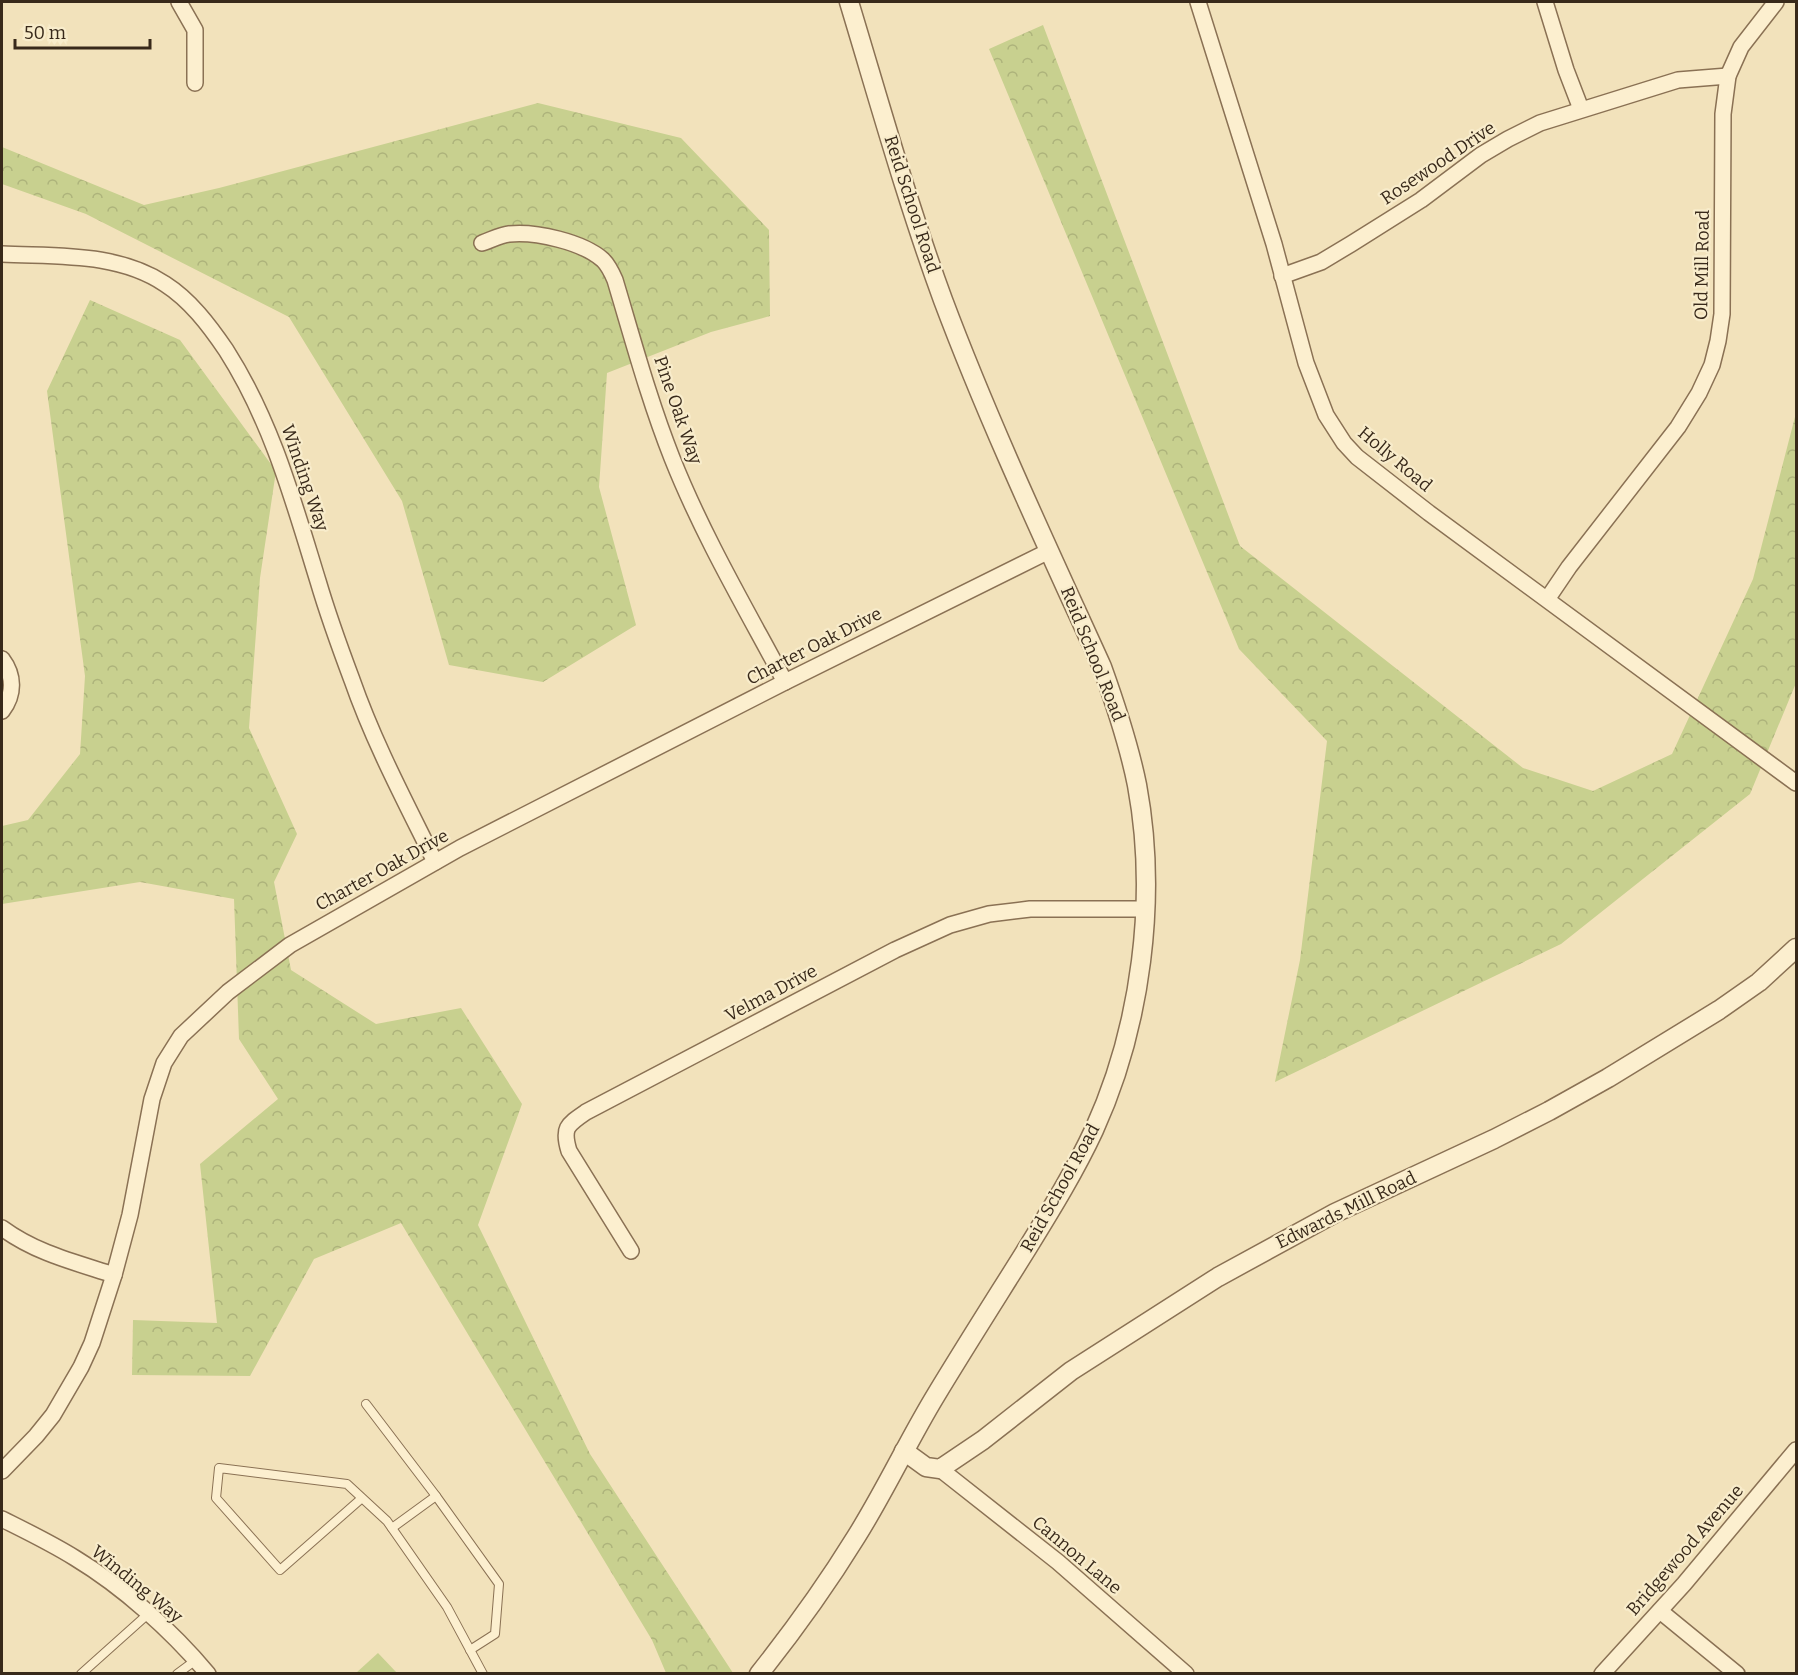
<svg xmlns="http://www.w3.org/2000/svg" width="1798" height="1675" font-family="Bitter,serif">
<defs>
<pattern id="forest-crowns" width="20" height="18" patternUnits="userSpaceOnUse" patternTransform="scale(1.5)"><rect width="20" height="18" fill="#c8d08f"/><path d="M2 6a3 3 0 1 1 6 0M12 15a3 3 0 1 1 6 0" fill="none" stroke="#adb37b"/></pattern>
</defs>
<rect width="100%" height="100%" fill="#f2e2bb"/>
<g fill="url(#forest-crowns)">
<polygon points="1043,25 1240,546 1523,768 1593,791 1672,754 1753,579 1796,413 1796,683 1750,794 1561,944 1275,1082 1300,960 1327,741 1239,649 989,49"/>
<polygon points="538,103 681,138 769,230 770,316 711,332 607,373 599,487 636,625 543,682 449,665 402,501 289,317 86,214 2,184 2,147 144,205 219,188"/>
<polygon points="90,300 180,340 276,471 260,578 249,728 297,834 274,882 291,970 376,1024 461,1008 522,1104 478,1225 590,1454 733,1673 666,1673 652,1640 401,1223 314,1259 250,1376 132,1375 133,1320 217,1323 200,1164 278,1099 239,1039 234,899 140,882 2,904 2,826 28,820 80,754 85,676 47,391"/>
</g>
<polygon fill="#c8d08f" points="378,1653 397,1673 356,1673"/>
<g fill="none" stroke-linecap="round" stroke-linejoin="round">
<g stroke="#8a7154" stroke-width="10">
<g id="service">
<polyline points="366,1404 436,1496"/>
<polyline points="362,1498 280,1570 216,1498 219,1468 347,1484 387,1521 447,1607 483,1674"/>
<polyline points="392,1528 436,1496 499,1584 495,1634 470,1650"/>
<polyline points="81,1674 148,1614"/>
<polyline points="177,1674 196,1660"/>
</g>
</g>
<g stroke="#8a7154" stroke-width="18">
<g id="minor">
<polyline points="179,2 195,30 195,83"/>
<polyline points="1198,2 1274,244 1306,363 1326,415 1344,443 1357,457 1429,513 1796,783"/>
<polyline points="1545,2 1566,70 1581,109"/>
<path d="M482,243C491,240 500,235 509,234C535,231 583,242 603,260C609,266 612,273 615,280C633,340 649,400 672,458C703,536 746,609 785,682"/>
<path d="M2,254C56,257 117,252 165,284C190,300 209,325 226,350C272,422 293,500 318,581C328,615 340,648 352,680C374,743 406,803 435,862"/>
<polyline points="1282,276 1321,262 1351,244 1421,200 1481,155 1508,139 1540,123 1678,80 1728,76"/>
<polyline points="1548,598 1569,567 1678,427 1699,393 1712,365 1718,341 1722,314 1723,114 1728,76 1741,47 1776,2"/>
<path d="M2,659C14,675 15,694 2,711"/>
<path d="M2,1228C36,1253 74,1262 114,1275"/>
<path d="M631,1251L569,1151C562,1128 567,1125 586,1112L895,950L950,925L989,914L1030,909H1144"/>
<polyline points="940,1469 1058,1562 1186,1674"/>
<polyline points="2,1471 36,1436 53,1415 81,1367 92,1343 114,1275 130,1215 152,1099 164,1063 181,1036 228,992 290,945 460,848 785,682 1049,551"/>
<path d="M2,1519C26,1531 51,1543 75,1558C123,1587 172,1631 208,1674"/>
<polyline points="1660,1611 1737,1674"/>
<polyline points="1602,1674 1684,1584 1796,1450"/>
</g>
</g>
<g stroke="#8a7154" stroke-width="21">
<g id="tertiary">
<polyline points="904,1451 926,1467 940,1469 983,1440 1071,1371 1218,1277 1335,1213 1494,1139 1549,1111 1608,1078 1719,1010 1759,982 1796,948"/>
<path d="M759,1674C794,1630 827,1584 856,1537C885,1491 908,1441 936,1395C965,1347 995,1300 1025,1252C1049,1213 1074,1173 1094,1130C1141,1027 1158,898 1137,785C1129,745 1116,706 1102,667C1047,546 990,425 943,300C907,202 879,101 849,2"/>
</g>
</g>
<use href="#service" stroke="#fcefcf" stroke-width="8"/>
<use href="#minor" stroke="#fcefcf" stroke-width="15"/>
<use href="#tertiary" stroke="#fcefcf" stroke-width="18"/>
</g>
<g text-anchor="middle" dominant-baseline="central" stroke-width="4.5" stroke-linejoin="round" paint-order="stroke">
<g font-size="18" fill="#38291a" stroke="#f8eccb">
<text transform="translate(1438 163) rotate(-34)">Rosewood Drive</text>
<text transform="translate(912 204) rotate(72)">Reid School Road</text>
<text transform="translate(1702 265) rotate(-89)">Old Mill Road</text>
<text transform="translate(678 410) rotate(71)">Pine Oak Way</text>
<text transform="translate(1395 459) rotate(40)">Holly Road</text>
<text transform="translate(305 478) rotate(71)">Winding Way</text>
<text transform="translate(814 646) rotate(-27)">Charter Oak Drive</text>
<text transform="translate(1093 654) rotate(68)">Reid School Road</text>
<text transform="translate(382 870) rotate(-29)">Charter Oak Drive</text>
<text transform="translate(771 993) rotate(-28)">Velma Drive</text>
<text transform="translate(1060 1188) rotate(-61)">Reid School Road</text>
<text transform="translate(1346 1210) rotate(-26)">Edwards Mill Road</text>
<text transform="translate(1685 1550) rotate(-49)">Bridgewood Avenue</text>
<text transform="translate(1077 1555) rotate(40)">Cannon Lane</text>
<text transform="translate(137 1584) rotate(39)">Winding Way</text>
</g>
</g>
<rect width="1798" height="1675" fill="none" stroke="#38291a" stroke-width="6"/>
<path d="M15 39v9h135v-9" fill="none" stroke="#38291a" stroke-width="3"/>
<text x="24" y="39" font-size="18" fill="#38291a" stroke="#f8eccb" stroke-width="4.5" paint-order="stroke">50 m</text>
</svg>
